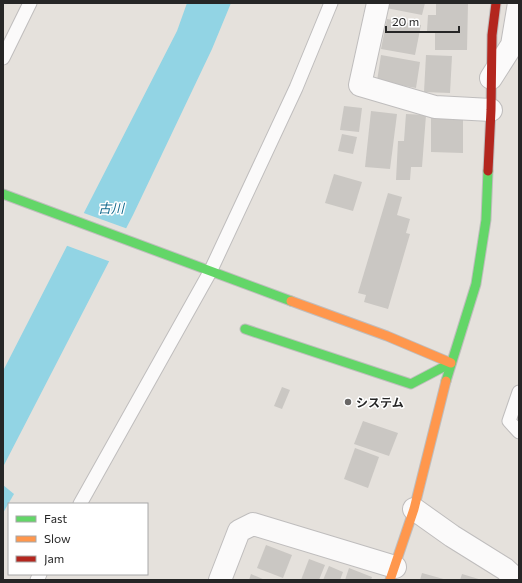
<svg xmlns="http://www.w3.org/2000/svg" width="522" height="583" font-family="Commissioner,'Noto Sans JP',sans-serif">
<rect width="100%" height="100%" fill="#e5e1dc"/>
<g fill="#92d4e4">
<polygon points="187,3 231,3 212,49 133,215 3,467 4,369 177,31"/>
<polygon points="3,485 14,494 3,513"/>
</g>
<polygon fill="#e5e1dc" points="81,212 128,229 111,262 65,245"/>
<g fill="#cac7c3">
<polygon points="387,3 425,3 422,15 386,8"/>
<polygon points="436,3 468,3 467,50 435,50 435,31 427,31 428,15 436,15"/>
<polygon points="387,19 421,25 415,55 381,49"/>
<polygon points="381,55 420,62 416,88 377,81"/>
<polygon points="426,55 452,56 450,93 424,92"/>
<polygon points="344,106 362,108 359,132 340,130"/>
<polygon points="371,111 397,114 390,169 365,167"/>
<polygon points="406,114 426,115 422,167 411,167 410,180 396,180 398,141 404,141"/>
<polygon points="431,116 463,117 463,153 431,152"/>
<polygon points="342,134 357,137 353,154 338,151"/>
<polygon points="334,174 362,182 353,211 325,203"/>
<polygon points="388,193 402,197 397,215 410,219 406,233 410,234 388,309 364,302 366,295 358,293"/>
<polygon points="282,387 290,390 282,409 274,406"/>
<polygon points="363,421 398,433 389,456 354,444"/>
<polygon points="355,448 379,457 368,488 344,479"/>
<polygon points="266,545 292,555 283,578 257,568"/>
<polygon points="309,559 325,565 319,580 301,580"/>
<polygon points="329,566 343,572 340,580 323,580"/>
<polygon points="349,568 372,577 371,580 345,580"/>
<polygon points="422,573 447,580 420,580"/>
<polygon points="251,574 265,580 249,580"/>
<polygon points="462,574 482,580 460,580"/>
</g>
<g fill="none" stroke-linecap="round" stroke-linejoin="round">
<g stroke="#bfbdbd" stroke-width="15">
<g id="lane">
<polyline points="3,58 30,3"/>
<polyline points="519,392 509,421 519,432"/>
<polyline points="80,504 210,272 296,88 331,3"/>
<polyline points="37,580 40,574"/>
</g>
</g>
<g stroke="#bfbdbd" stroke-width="24">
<g id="street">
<polyline points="378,3 360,85 435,107 491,110"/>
<polyline points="491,78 512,45 519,3"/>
<polyline points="414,509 452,536 505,569 517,580"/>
<polyline points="220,580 239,531 253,524 395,567"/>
</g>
</g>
<g stroke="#bfbdbd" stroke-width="11">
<g id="fast">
<polyline points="3,194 291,301"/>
<polyline points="245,329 411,384 451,363"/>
<polyline points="446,381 476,284 486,220 488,171"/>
</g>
</g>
<g stroke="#bfbdbd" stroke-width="11">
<g id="slow">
<polyline points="291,301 387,336 451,363"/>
<polyline points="390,580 414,509 446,381"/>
</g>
</g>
<g stroke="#bfbdbd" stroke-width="11">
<polyline id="jam" points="488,171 491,110 492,35 496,3"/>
</g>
<use href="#lane" stroke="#fbfafa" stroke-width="13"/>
<use href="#street" stroke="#fbfafa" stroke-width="22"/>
<use href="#fast" stroke="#63d668" stroke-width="9"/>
<use href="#slow" stroke="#ff974d" stroke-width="9"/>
<use href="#jam" stroke="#b3261e" stroke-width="9"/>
</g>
<circle fill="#696766" stroke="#fff" stroke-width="1.5" cx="348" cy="402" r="4"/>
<g text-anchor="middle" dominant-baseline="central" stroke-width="3" stroke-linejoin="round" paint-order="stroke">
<g font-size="12" font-weight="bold" fill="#262626" stroke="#fff" text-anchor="start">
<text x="356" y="402">システム</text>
</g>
<g font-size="13" font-style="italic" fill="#136a8d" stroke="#fff">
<text x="111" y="208">古川</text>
</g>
</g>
<rect width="522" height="583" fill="none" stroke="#262626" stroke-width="8"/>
<rect x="8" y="503" width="140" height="72" fill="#ffffff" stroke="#a8a8a8"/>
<rect x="16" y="516" width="20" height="6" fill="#63d668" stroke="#a8a8a8"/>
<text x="44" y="523" font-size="12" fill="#262626">Fast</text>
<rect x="16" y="536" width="20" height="6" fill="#ff974d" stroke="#a8a8a8"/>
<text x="44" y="543" font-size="12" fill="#262626">Slow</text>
<rect x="16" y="556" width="20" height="6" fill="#b3261e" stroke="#a8a8a8"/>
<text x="44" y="563" font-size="12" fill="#262626">Jam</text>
<path d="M386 26v6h73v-6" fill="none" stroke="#262626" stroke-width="2"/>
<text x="392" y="26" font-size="12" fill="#262626" stroke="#ffffff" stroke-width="3" paint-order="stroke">20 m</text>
</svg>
